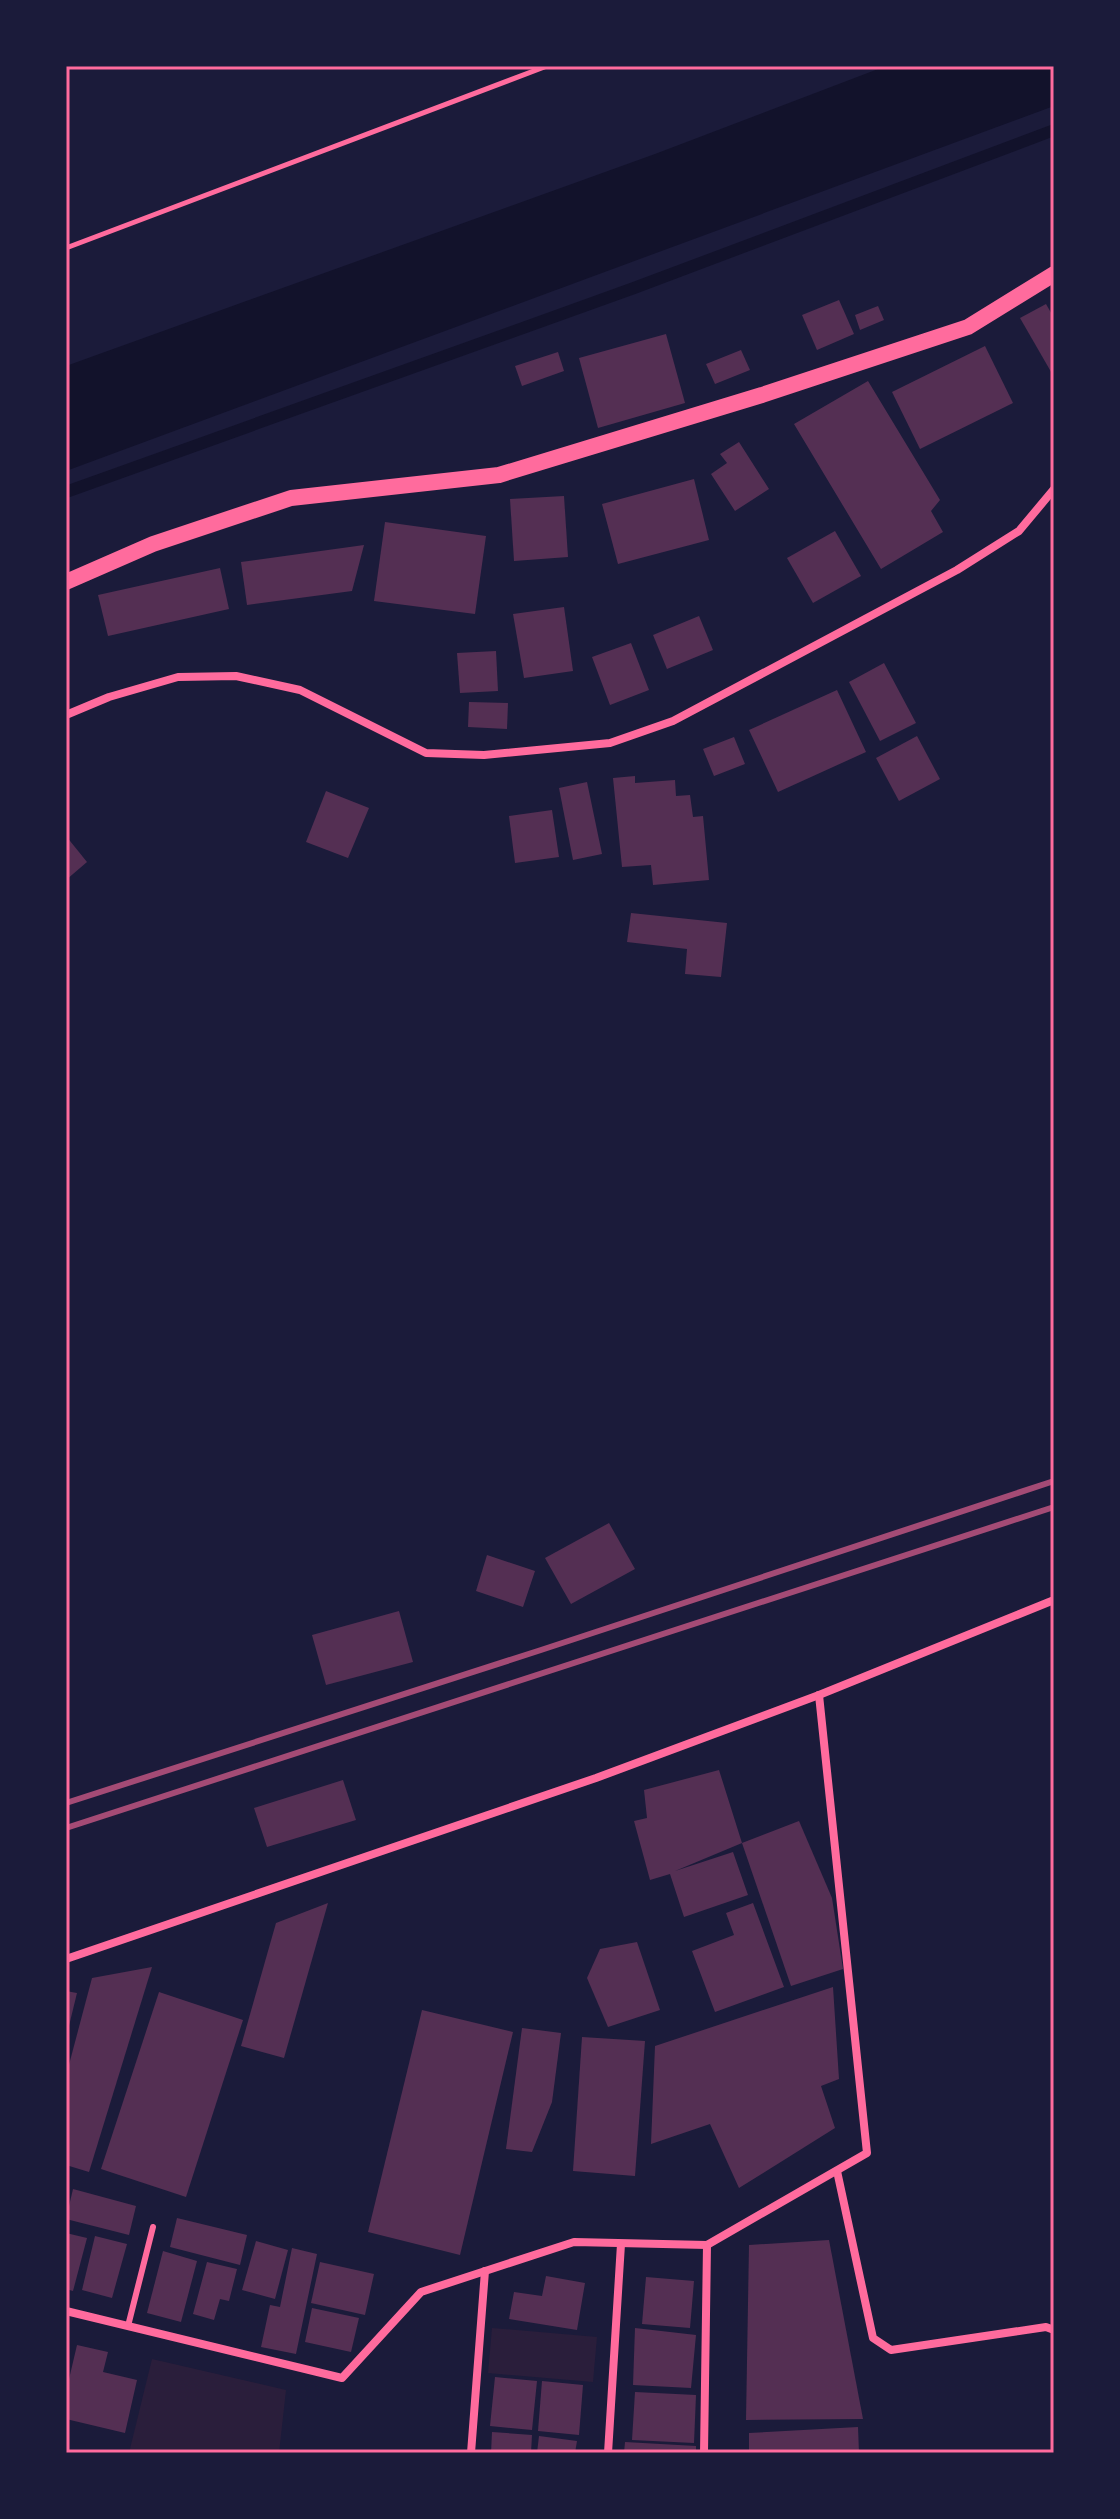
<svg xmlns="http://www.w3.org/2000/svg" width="1120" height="2519" font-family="Inter,sans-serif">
<rect width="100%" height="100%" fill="#1b1b3a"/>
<g fill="#2a1e3b">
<polygon points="492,2328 597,2337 593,2382 488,2373"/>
<polygon points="152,2359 286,2390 279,2453 129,2453"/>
</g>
<polygon fill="#12122b" points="886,66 1054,66 1054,106 66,471 66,366 655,154"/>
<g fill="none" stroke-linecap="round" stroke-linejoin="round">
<polyline stroke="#12122b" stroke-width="12" points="66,492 634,288 1054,130"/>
</g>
<g fill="#542f53">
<polygon points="839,300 854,334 817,350 802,315"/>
<polygon points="1046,304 1054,318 1054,377 1020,318"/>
<polygon points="878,306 884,320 860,330 855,315"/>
<polygon points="666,334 685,403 598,428 579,358"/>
<polygon points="985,346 1013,403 920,449 892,392"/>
<polygon points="741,350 750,370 715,384 706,364"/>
<polygon points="558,352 564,371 522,386 515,366"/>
<polygon points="868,381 940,500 931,511 943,532 881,569 794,424"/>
<polygon points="739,442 769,489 735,511 711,474 727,463 720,454"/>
<polygon points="694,479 709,540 618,564 602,504"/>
<polygon points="564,496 568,557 514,561 510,499"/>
<polygon points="385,522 486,536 475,614 374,601"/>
<polygon points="835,531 861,576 813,603 787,558"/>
<polygon points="364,545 352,591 247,605 241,562"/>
<polygon points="220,568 229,609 108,636 98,595"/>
<polygon points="564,607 573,671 524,678 513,614"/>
<polygon points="699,616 713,650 667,669 653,635"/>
<polygon points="631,643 649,690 610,705 592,657"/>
<polygon points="496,651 498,691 460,693 457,653"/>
<polygon points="884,663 916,723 880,741 849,682"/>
<polygon points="837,690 866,752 778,792 749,730"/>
<polygon points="469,702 508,703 507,729 468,727"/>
<polygon points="917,736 940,779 899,801 876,758"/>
<polygon points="734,737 745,764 714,776 703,749"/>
<polygon points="635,776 635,783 675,780 676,796 690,795 693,817 703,816 709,880 653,885 651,865 622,867 613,778"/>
<polygon points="587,782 602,854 573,860 559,788"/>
<polygon points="326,791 369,808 348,858 306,842"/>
<polygon points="552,810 559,857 515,863 509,816"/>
<polygon points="66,836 87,862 66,880"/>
<polygon points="631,913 727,923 721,977 685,974 687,949 627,942"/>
<polygon points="609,1523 635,1569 571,1604 545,1558"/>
<polygon points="487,1555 535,1571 523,1607 476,1591"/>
<polygon points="399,1611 413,1662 326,1685 312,1635"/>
<polygon points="719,1770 742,1843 675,1871 733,1852 748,1895 684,1917 670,1874 650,1880 634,1821 647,1818 644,1790"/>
<polygon points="343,1780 356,1820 267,1847 254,1808"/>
<polygon points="799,1821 832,1898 843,1969 791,1986 742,1843"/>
<polygon points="328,1903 284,2058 241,2046 276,1923"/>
<polygon points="753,1903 784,1987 715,2012 692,1951 734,1935 726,1913"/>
<polygon points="637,1942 660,2010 608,2027 587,1978 600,1949"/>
<polygon points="152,1967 89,2172 66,2165 66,2076 92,1978"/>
<polygon points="833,1987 839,2079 821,2086 835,2128 739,2188 710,2124 651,2144 655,2046"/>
<polygon points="66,1991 77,1993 67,2034 66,2034"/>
<polygon points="159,1992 243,2020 186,2197 101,2169"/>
<polygon points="422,2010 513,2032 460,2255 368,2232"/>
<polygon points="522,2028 561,2033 552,2102 532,2152 506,2149"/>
<polygon points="582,2037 645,2041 635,2176 573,2171"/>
<polygon points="73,2189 136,2206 129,2235 66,2219"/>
<polygon points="177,2218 247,2235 240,2265 170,2247"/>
<polygon points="66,2233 87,2238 73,2291 66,2289"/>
<polygon points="95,2236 127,2244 112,2298 82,2290"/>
<polygon points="829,2240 863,2419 746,2420 749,2245"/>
<polygon points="256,2241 288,2250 275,2299 242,2290"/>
<polygon points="292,2248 317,2254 296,2354 261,2347 270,2305 280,2307"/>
<polygon points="163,2251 197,2261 181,2322 147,2313"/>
<polygon points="207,2262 237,2269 229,2301 220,2299 214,2320 193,2314"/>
<polygon points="320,2262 374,2274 365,2315 311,2303"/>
<polygon points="546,2276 585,2283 577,2330 509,2319 514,2292 542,2296"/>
<polygon points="646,2277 694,2281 690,2328 642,2324"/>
<polygon points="312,2308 359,2318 351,2352 305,2342"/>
<polygon points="635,2328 696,2335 691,2388 633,2385"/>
<polygon points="77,2345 108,2352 103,2372 137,2380 125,2433 66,2419 66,2392"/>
<polygon points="495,2377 537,2381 532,2430 490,2426"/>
<polygon points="542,2381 583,2385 579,2435 538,2431"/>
<polygon points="635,2392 696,2395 694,2443 632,2440"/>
<polygon points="858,2427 859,2453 749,2453 749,2433"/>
<polygon points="492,2432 532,2435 531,2453 491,2453"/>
<polygon points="539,2436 577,2441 575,2453 537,2453"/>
<polygon points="625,2442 696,2446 696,2453 624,2453"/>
</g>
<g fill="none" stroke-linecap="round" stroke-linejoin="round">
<polyline stroke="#ff6b9d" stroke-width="5" points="66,248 547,66"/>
<polyline stroke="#ff6b9d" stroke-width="6" points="128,2326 153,2227"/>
<g stroke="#ff6b9d" stroke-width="8">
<polyline points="66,715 109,697 178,677 236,676 300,690 426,753 484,755 610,743 673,721 957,570 1019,531 1054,489"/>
<polyline points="66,1959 596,1778 819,1695 1054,1600"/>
<polyline points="837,2171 873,2338 891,2350 1046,2327 1054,2330"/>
<polyline points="66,2311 342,2378 421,2292 574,2242 707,2245 867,2153 819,1695"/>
<polyline points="471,2453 485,2271"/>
<polyline points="608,2453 621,2244"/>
<polyline points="704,2453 707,2245"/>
</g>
<polyline stroke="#ff6b9d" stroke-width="16" points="66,582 153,544 291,498 499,475 762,395 968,327 1054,274"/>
<g stroke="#a44b75" stroke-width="6">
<polyline points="66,1803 541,1650 1054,1481"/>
<polyline points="66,1828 1054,1507"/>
</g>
</g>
<rect width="1120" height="2519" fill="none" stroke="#1b1b3a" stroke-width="136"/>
<rect x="68" y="68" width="984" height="2383" fill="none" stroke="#ff6b9d" stroke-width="3"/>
</svg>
